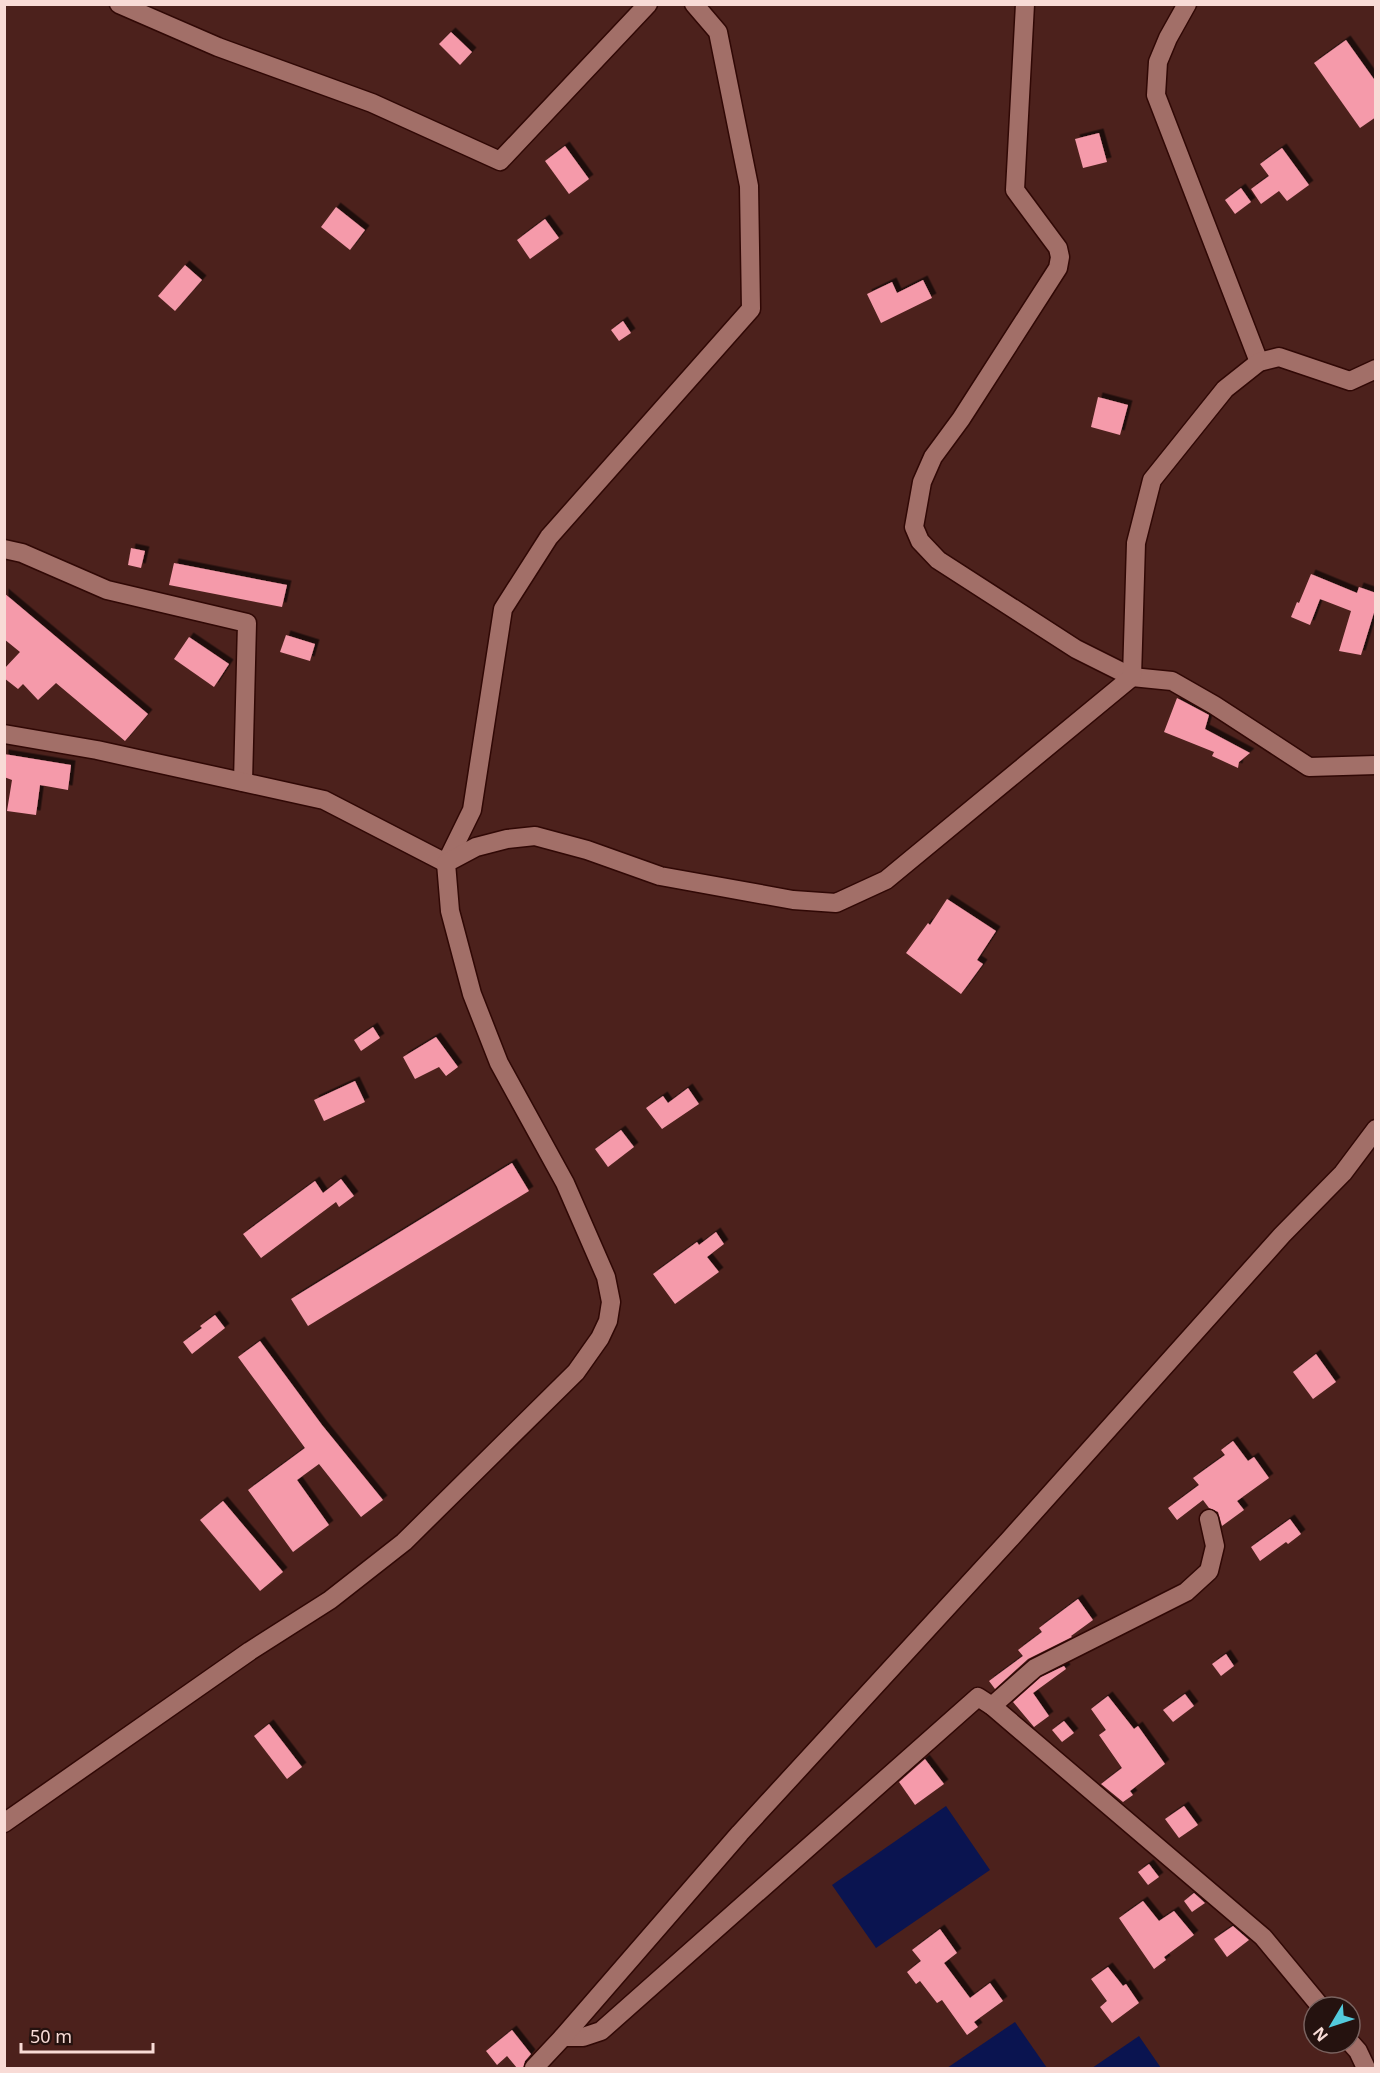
<svg xmlns="http://www.w3.org/2000/svg" width="1380" height="2073" font-family="'Noto Sans',sans-serif">
<defs>
<filter id="shadow"><feDropShadow dx="4.5" dy="-4.5" stdDeviation="0" flood-color="#0009"/></filter>
</defs>
<rect width="100%" height="100%" fill="#4c211c"/>
<g fill="#0a1450">
<polygon points="946,1806 990,1870 876,1948 832,1885"/>
<polygon points="1015,2022 1047,2068 947,2068"/>
<polygon points="1139,2036 1161,2068 1092,2068"/>
</g>
<g fill="#f59aaa" filter="url(#shadow)">
<polygon points="451,32 472,52 460,65 439,44"/>
<polygon points="1346,40 1376,82 1376,117 1360,128 1314,63"/>
<polygon points="1099,133 1107,162 1083,168 1075,139"/>
<polygon points="565,146 589,179 569,194 545,161"/>
<polygon points="1282,148 1309,185 1287,201 1279,191 1261,204 1251,189 1269,176 1260,164"/>
<polygon points="1241,188 1251,202 1235,214 1225,200"/>
<polygon points="336,207 365,230 350,250 321,227"/>
<polygon points="545,219 559,238 530,259 517,240"/>
<polygon points="185,265 202,280 175,311 158,296"/>
<polygon points="923,280 932,298 881,323 867,294 892,282 897,293"/>
<polygon points="623,321 631,333 619,341 611,330"/>
<polygon points="1098,397 1128,405 1120,435 1091,427"/>
<polygon points="131,548 145,551 141,568 128,565"/>
<polygon points="174,563 287,585 282,607 169,585"/>
<polygon points="1311,574 1357,593 1359,587 1376,593 1376,606 1361,655 1339,651 1351,611 1320,599 1310,625 1291,617 1297,602 1299,603"/>
<polygon points="4,593 148,714 125,741 56,683 38,700 23,684 18,689 4,678 4,669 20,652 4,639"/>
<polygon points="286,635 315,644 310,661 280,652"/>
<polygon points="189,637 229,664 214,687 174,659"/>
<polygon points="1177,698 1209,715 1205,729 1250,753 1239,762 1238,768 1212,756 1214,752 1164,732"/>
<polygon points="4,754 71,765 68,790 40,785 36,815 7,811 12,780 4,777"/>
<polygon points="947,899 996,931 977,960 983,964 961,994 906,953 928,923 930,925"/>
<polygon points="373,1027 380,1038 361,1051 354,1040"/>
<polygon points="436,1037 458,1067 446,1076 439,1067 415,1079 403,1057"/>
<polygon points="355,1081 365,1102 324,1121 314,1100"/>
<polygon points="688,1088 699,1104 662,1129 646,1108 663,1096 668,1103"/>
<polygon points="621,1130 634,1147 608,1167 595,1149"/>
<polygon points="512,1163 529,1191 308,1326 291,1299"/>
<polygon points="341,1179 354,1196 339,1207 336,1202 261,1258 243,1234 315,1181 323,1193"/>
<polygon points="716,1232 724,1244 707,1257 719,1272 675,1304 653,1274 697,1242 699,1245"/>
<polygon points="215,1315 225,1328 192,1354 183,1342 202,1328 200,1326"/>
<polygon points="260,1341 322,1425 383,1500 361,1517 319,1464 297,1480 329,1525 293,1552 248,1490 305,1448 238,1357"/>
<polygon points="1316,1354 1336,1382 1313,1399 1293,1372"/>
<polygon points="1233,1441 1248,1461 1254,1457 1269,1478 1237,1501 1244,1510 1222,1526 1218,1512 1209,1508 1203,1500 1177,1520 1168,1508 1199,1485 1193,1478 1225,1455 1221,1450"/>
<polygon points="223,1501 283,1572 260,1591 200,1520"/>
<polygon points="1290,1519 1301,1534 1288,1544 1286,1542 1260,1561 1251,1547"/>
<polygon points="1078,1599 1093,1620 1071,1636 1072,1637 1028,1659 995,1689 989,1681 1023,1656 1018,1650 1042,1632 1039,1628"/>
<polygon points="1226,1654 1234,1666 1221,1676 1212,1664"/>
<polygon points="1064,1666 1066,1669 1033,1693 1049,1716 1034,1727 1013,1702 1041,1677"/>
<polygon points="1185,1694 1194,1706 1173,1722 1163,1710"/>
<polygon points="1108,1696 1134,1729 1138,1726 1165,1764 1130,1791 1133,1795 1123,1802 1101,1784 1122,1768 1099,1735 1106,1730 1091,1709"/>
<polygon points="1064,1721 1074,1733 1062,1742 1052,1730"/>
<polygon points="269,1724 302,1767 287,1779 254,1736"/>
<polygon points="925,1759 944,1784 915,1805 899,1782"/>
<polygon points="1184,1806 1198,1825 1179,1838 1165,1819"/>
<polygon points="1149,1864 1159,1877 1148,1885 1138,1872"/>
<polygon points="1194,1893 1205,1903 1192,1912 1184,1901"/>
<polygon points="1143,1901 1159,1921 1174,1911 1194,1935 1164,1957 1166,1960 1154,1969 1119,1918"/>
<polygon points="1233,1926 1249,1940 1227,1957 1214,1939"/>
<polygon points="940,1929 957,1953 944,1963 970,1998 990,1983 1003,2001 974,2022 978,2027 967,2035 942,2000 937,2003 920,1981 916,1984 907,1972 921,1961 912,1950"/>
<polygon points="1108,1967 1123,1986 1126,1984 1139,2003 1112,2023 1100,2007 1107,2001 1091,1979"/>
<polygon points="512,2030 531,2054 525,2061 523,2068 517,2068 507,2056 497,2065 486,2051"/>
</g>
<g fill="none" stroke-linecap="round" stroke-linejoin="round">
<g stroke="#300805" stroke-width="21">
<g id="minor">
<polyline points="119,4 218,47 372,103 500,161 648,4"/>
<polyline points="1025,4 1015,190 1058,248 1060,257 1058,268 961,419 933,457 922,482 914,527 920,541 938,560 1076,649 1132,677 1172,681 1214,705 1309,767 1376,765"/>
<polyline points="1187,4 1168,38 1158,62 1156,95 1259,362"/>
<polyline points="4,549 22,553 107,590 247,623 243,782"/>
<polyline points="4,734 97,750 324,800 446,863 472,810 503,609 549,537 751,309 749,186 718,32 694,4"/>
<polyline points="992,1706 1035,1668 1186,1592 1209,1571 1215,1546 1209,1519"/>
<polyline points="4,1823 250,1651 330,1600 404,1542 576,1372 600,1338 608,1321 611,1302 606,1277 565,1183 499,1063 472,994 450,911 446,863 476,847 507,839 535,836 587,850 660,876 793,900 836,903 886,880 1132,677 1136,543 1152,480 1225,389 1259,362 1279,357 1350,381 1376,369"/>
<polyline points="563,2037 583,2037 601,2031 978,1697 992,1706 1263,1937 1321,2007"/>
<polyline points="1350,2042 1358,2051 1366,2068"/>
<polyline points="534,2068 563,2037 740,1833 1009,1540 1282,1235 1343,1173 1376,1129"/>
</g>
</g>
<use href="#minor" stroke="#a26f68" stroke-width="18"/>
</g>
<rect width="1380" height="2073" fill="none" stroke="#f8dbd6" stroke-width="12"/>
<g transform="translate(1332 2025) rotate(231)"><circle r="28" fill="#25120f" stroke="#79625f" stroke-width="1.5"/>
<path d="M0-4.5L10 22L0 15L-10 22Z" fill="#53cadc"/>
<text y="-9" font-size="16" font-weight="bold" text-anchor="middle" fill="#f8dbd6">N</text>
</g>
<path d="M21 2043v9h132v-9" fill="none" stroke="#f8dbd6" stroke-width="3"/>
<text x="30" y="2043" font-size="18" fill="#f8dbd6" stroke="#25120f" stroke-width="4.5" paint-order="stroke">50 m</text>
</svg>
